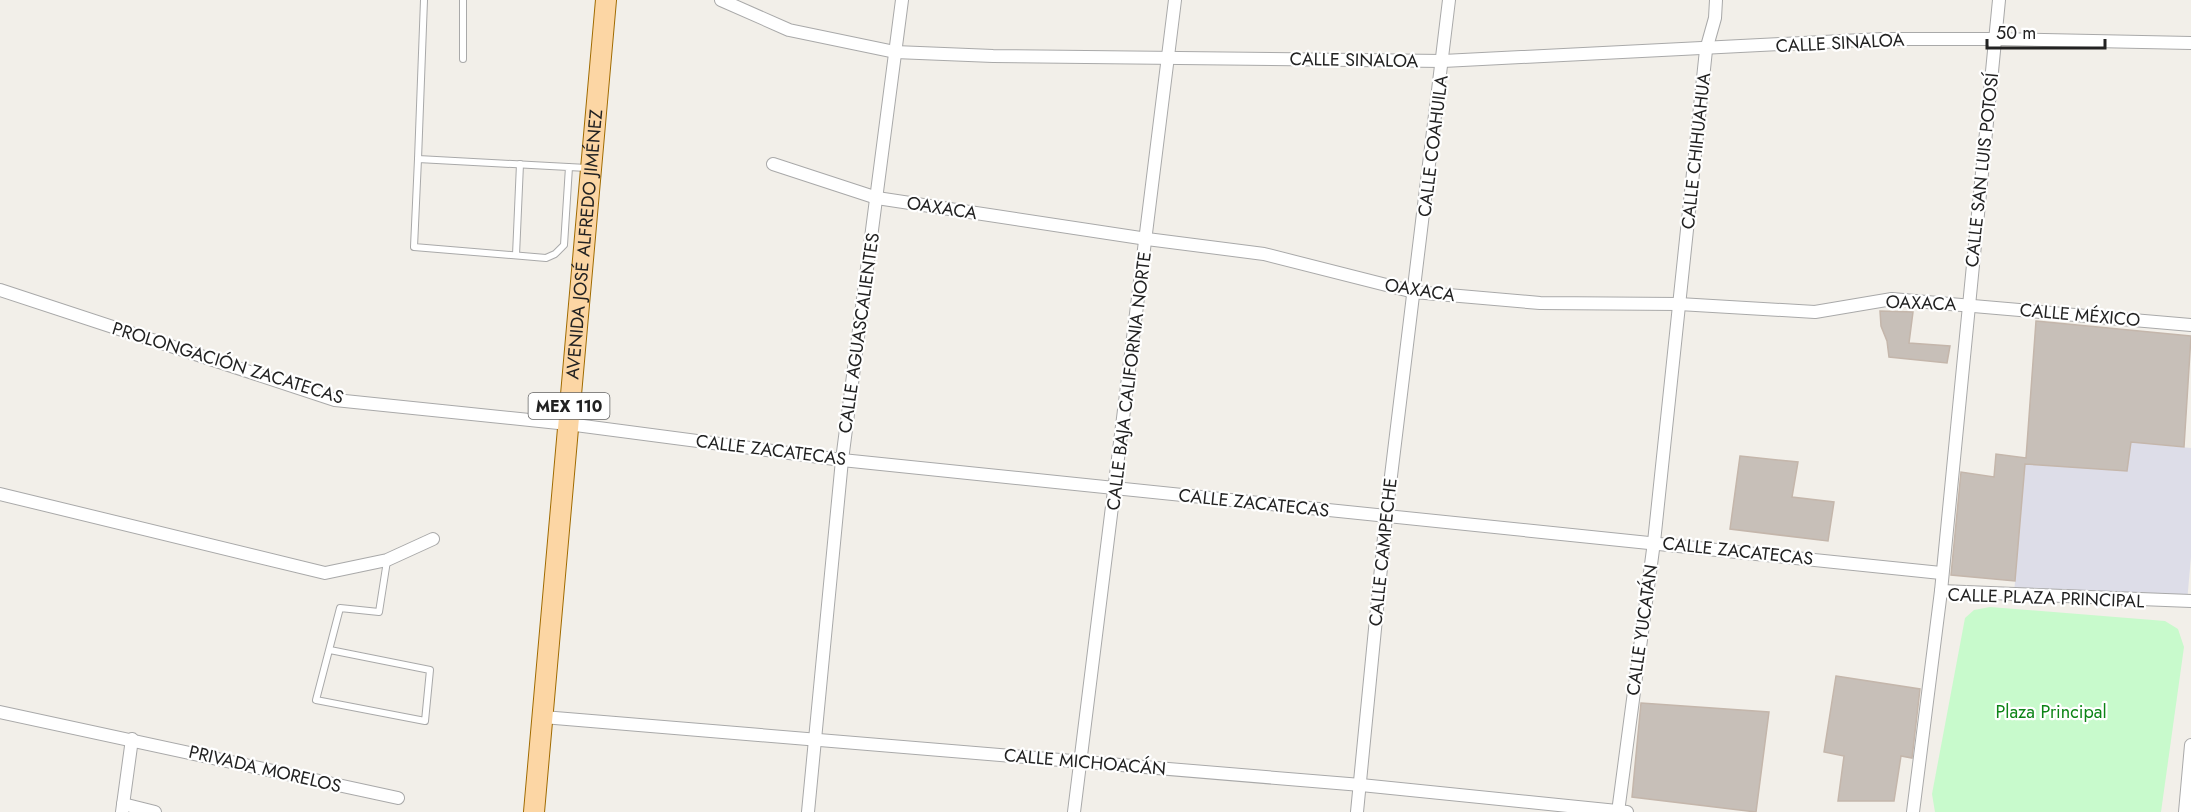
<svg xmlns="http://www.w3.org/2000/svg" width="2191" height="812" font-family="Jost,sans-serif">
<rect width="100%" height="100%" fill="#f2efe9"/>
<polygon fill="#c8facc" points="1990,607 2165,621 2178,629 2184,647 2161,812 1935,812 1932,794 1965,618 1974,610"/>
<polygon fill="#dddde8" points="2131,442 2191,448 2191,557 2187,602 2014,594 2025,464 2127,470"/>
<g fill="#c7bfb8" stroke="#c4b6ab" stroke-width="1.5">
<polygon points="1880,311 1913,312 1909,343 1950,346 1947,363 1889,357 1887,341 1881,326"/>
<polygon points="2036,321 2191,336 2184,447 2131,442 2127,471 2025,464 2015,581 1951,575 1961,472 1994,477 1996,454 2026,458"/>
<polygon points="1740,456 1798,462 1792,497 1834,502 1828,541 1730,529"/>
<polygon points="1836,676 1920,689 1912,758 1901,756 1894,801 1838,801 1844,756 1824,752"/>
<polygon points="1641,703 1769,712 1756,812 1632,797"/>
</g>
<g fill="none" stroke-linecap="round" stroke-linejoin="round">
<g stroke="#a9a9a9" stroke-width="8">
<g id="lane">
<polyline points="463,0 463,59"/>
<polyline points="418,159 424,0"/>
<polyline points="569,167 564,245 555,254 546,258 414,247 418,159 587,168"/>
<polyline points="516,255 520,164"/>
<polyline points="330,650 430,670 425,721 316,700 340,608 379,612 387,561"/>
</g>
</g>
<g stroke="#a9a9a9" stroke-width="14">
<g id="street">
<polyline points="721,0 789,30 895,52 993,56 1443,61 1882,39 1995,39 2191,43"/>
<polyline points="773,164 877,198 1147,239 1264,254 1414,292 1540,303 1679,304 1815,312 1892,299 2191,325"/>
<polyline points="0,290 335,400 568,424 842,460 1941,573"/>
<polyline points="0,494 325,573 387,560 433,539"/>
<polyline points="1941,591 2191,601"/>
<polyline points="0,712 398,798"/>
<polyline points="543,717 1361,785 1627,812"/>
<polyline points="123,804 155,812"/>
<polyline points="122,812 132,739"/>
<polyline points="808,812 842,460 902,0"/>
<polyline points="1074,812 1175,0"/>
<polyline points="1357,812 1386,517 1449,0"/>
<polyline points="1618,812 1654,542 1706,50 1715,18 1716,0"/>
<polyline points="1913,812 1941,591 1999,0"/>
<polyline points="2185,812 2191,745"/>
</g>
</g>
<g stroke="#a06b00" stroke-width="22">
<g id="primary">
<path id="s1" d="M534,812L606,0"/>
</g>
</g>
<use href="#lane" stroke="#fff" stroke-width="6"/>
<use href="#street" stroke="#fff" stroke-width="12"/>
<use href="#primary" stroke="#fcd6a4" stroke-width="20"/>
</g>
<g text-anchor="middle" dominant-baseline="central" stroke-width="4.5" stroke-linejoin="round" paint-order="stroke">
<rect fill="#fff" stroke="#646464" stroke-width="1.5" x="528.5" y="393" width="81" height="26" rx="4.5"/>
<g font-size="16" font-weight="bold" fill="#222">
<text x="569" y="406">MEX 110</text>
</g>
<g font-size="18" fill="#222" stroke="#fff">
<text transform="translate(1840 43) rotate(-3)">CALLE SINALOA</text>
<text transform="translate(1354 60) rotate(1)">CALLE SINALOA</text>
<text transform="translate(1433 146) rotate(-83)">CALLE COAHUILA</text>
<text transform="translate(1696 151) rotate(-84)">CALLE CHIHUAHUA</text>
<text transform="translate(1982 170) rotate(-84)">CALLE SAN LUIS POTOSÍ</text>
<text transform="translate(942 208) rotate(9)">OAXACA</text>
<text stroke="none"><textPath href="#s1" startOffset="570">AVENIDA JOSÉ ALFREDO JIMÉNEZ</textPath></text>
<text transform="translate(1420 290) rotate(9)">OAXACA</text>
<text transform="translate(1921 303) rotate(2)">OAXACA</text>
<text transform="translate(2080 315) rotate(5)">CALLE MÉXICO</text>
<text transform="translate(859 333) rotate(-82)">CALLE AGUASCALIENTES</text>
<text transform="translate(228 363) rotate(17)">PROLONGACIÓN ZACATECAS</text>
<text transform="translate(1129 381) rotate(-83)">CALLE BAJA CALIFORNIA NORTE</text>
<text transform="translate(771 450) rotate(7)">CALLE ZACATECAS</text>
<text transform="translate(1254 503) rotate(6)">CALLE ZACATECAS</text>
<text transform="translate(1738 551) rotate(6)">CALLE ZACATECAS</text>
<text transform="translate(1383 552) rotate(-84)">CALLE CAMPECHE</text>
<text transform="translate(2046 598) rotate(2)">CALLE PLAZA PRINCIPAL</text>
<text transform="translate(1642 630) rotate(-82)">CALLE YUCATÁN</text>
<text transform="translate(1085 762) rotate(5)">CALLE MICHOACÁN</text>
<text transform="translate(265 769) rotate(13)">PRIVADA MORELOS</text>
</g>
<g font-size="18" fill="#0c8416" stroke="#fff">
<text x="2051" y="712">Plaza Principal</text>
</g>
</g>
<path d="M1987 39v9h118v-9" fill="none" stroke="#222222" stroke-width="3"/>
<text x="1996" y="39" font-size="18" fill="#222222" stroke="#ffffff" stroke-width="4.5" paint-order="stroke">50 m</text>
</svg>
